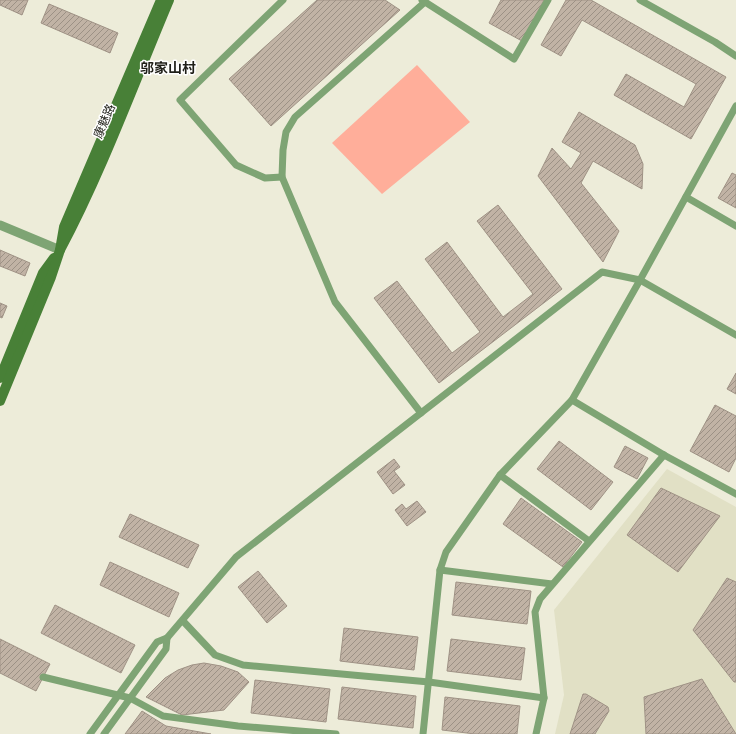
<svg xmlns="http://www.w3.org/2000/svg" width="736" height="734" font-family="'Noto Sans','Noto Sans SC',sans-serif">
<defs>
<pattern id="building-hatch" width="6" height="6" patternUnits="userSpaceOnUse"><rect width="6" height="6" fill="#c1b3a5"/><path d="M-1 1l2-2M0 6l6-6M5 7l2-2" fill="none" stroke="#9c9185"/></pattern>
</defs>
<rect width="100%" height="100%" fill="#edecd9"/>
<polygon fill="#e1e0c5" points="667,469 736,507 736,734 555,734 564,695 554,610"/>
<polygon fill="#ffae9a" points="417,65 470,122 382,194 332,143"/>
<g fill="url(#building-hatch)" stroke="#9f9285">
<polygon points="0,0 28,0 22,15 0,5"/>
<polygon points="317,0 385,0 400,10 271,126 229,79"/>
<polygon points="501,0 544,0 522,41 489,23"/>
<polygon points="566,0 591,0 726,77 691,139 614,95 626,74 684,107 696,84 582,20 561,56 541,45"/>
<polygon points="49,4 118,33 110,53 41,23"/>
<polygon points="579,112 635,145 643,164 642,189 593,161 581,183 619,231 603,262 538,176 552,148 571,169 581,153 562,142"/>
<polygon points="732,173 736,175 736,208 718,198"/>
<polygon points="498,205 562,289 439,383 374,298 397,281 452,353 480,332 425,259 447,242 503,317 533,294 477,221"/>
<polygon points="0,250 30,263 25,276 0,266"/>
<polygon points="0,303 7,306 2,318 0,317"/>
<polygon points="736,373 736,394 727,389"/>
<polygon points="715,405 736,416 736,458 729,472 690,451"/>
<polygon points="559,441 613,482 591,510 537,469"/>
<polygon points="625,446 648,458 637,479 614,467"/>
<polygon points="394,459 400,467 394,471 405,485 393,494 377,472"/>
<polygon points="661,488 720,516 678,572 627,535"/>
<polygon points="521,498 582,542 563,567 503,524"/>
<polygon points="417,501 426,512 407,526 395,510 402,504 406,509"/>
<polygon points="130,514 199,545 188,568 119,537"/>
<polygon points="110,562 179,593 169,617 100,585"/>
<polygon points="258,571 287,606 267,623 238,587"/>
<polygon points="727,578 736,582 736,682 734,682 693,630"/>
<polygon points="456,582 531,591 527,624 452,615"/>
<polygon points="55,605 135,645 121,673 41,633"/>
<polygon points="344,628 418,637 414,670 340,661"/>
<polygon points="0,639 50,664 36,691 0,673"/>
<polygon points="451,639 525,648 521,680 447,671"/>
<polygon points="204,663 221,666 238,672 249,682 224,710 182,715 146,697 165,678 178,670 192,665"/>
<polygon points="702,679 736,734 646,734 644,697"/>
<polygon points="255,680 330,689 326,722 251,713"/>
<polygon points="342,687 416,696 413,728 338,719"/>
<polygon points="583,694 586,694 608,707 609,711 595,734 570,734"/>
<polygon points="445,697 520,706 517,734 475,734 442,730"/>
<polygon points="142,711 166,726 211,734 125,734"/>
</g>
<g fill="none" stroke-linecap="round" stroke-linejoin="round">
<g stroke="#7ea474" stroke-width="7">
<polyline points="422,0 514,59 548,0"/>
<polyline points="640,0 715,42 736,56"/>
<polyline points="282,177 265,178 236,165 180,100 283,0"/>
<polyline points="686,197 736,226"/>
<polyline points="572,400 664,455 736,494"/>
<polyline points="421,413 335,302 282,177 283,150 286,132 295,117 425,2"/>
<polyline points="500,475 589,541"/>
<polyline points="440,570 552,584"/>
<polyline points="183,621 215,655 243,665 429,682 544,698"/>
<polyline points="43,677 130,698 163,716 238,726 336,734"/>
<polyline points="90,734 157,642 167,638"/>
<polyline points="104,734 166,649 167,638 236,557 602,272 640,280 736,335"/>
<polyline points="423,734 440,570 446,552 500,475 572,400 640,280 736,106"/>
<polyline points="536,734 544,698 535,612 540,599 664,455"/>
</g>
<polyline stroke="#7ea474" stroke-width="9" points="0,225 60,250"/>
<g stroke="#488037" stroke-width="10">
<path d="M161,0L64,227L60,250C102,171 134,83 169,0"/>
<polyline points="0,378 43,273 54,258"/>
<polyline points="0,401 51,277 60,250"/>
</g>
</g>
<g text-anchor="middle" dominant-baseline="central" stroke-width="3" stroke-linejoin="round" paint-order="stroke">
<g font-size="12" fill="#1f1f18" stroke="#fff">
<text transform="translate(104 121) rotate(-67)">康魅路</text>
</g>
<g font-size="14" font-weight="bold" fill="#1f1f18" stroke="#fff">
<text x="168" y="67">邬家山村</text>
</g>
</g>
</svg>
